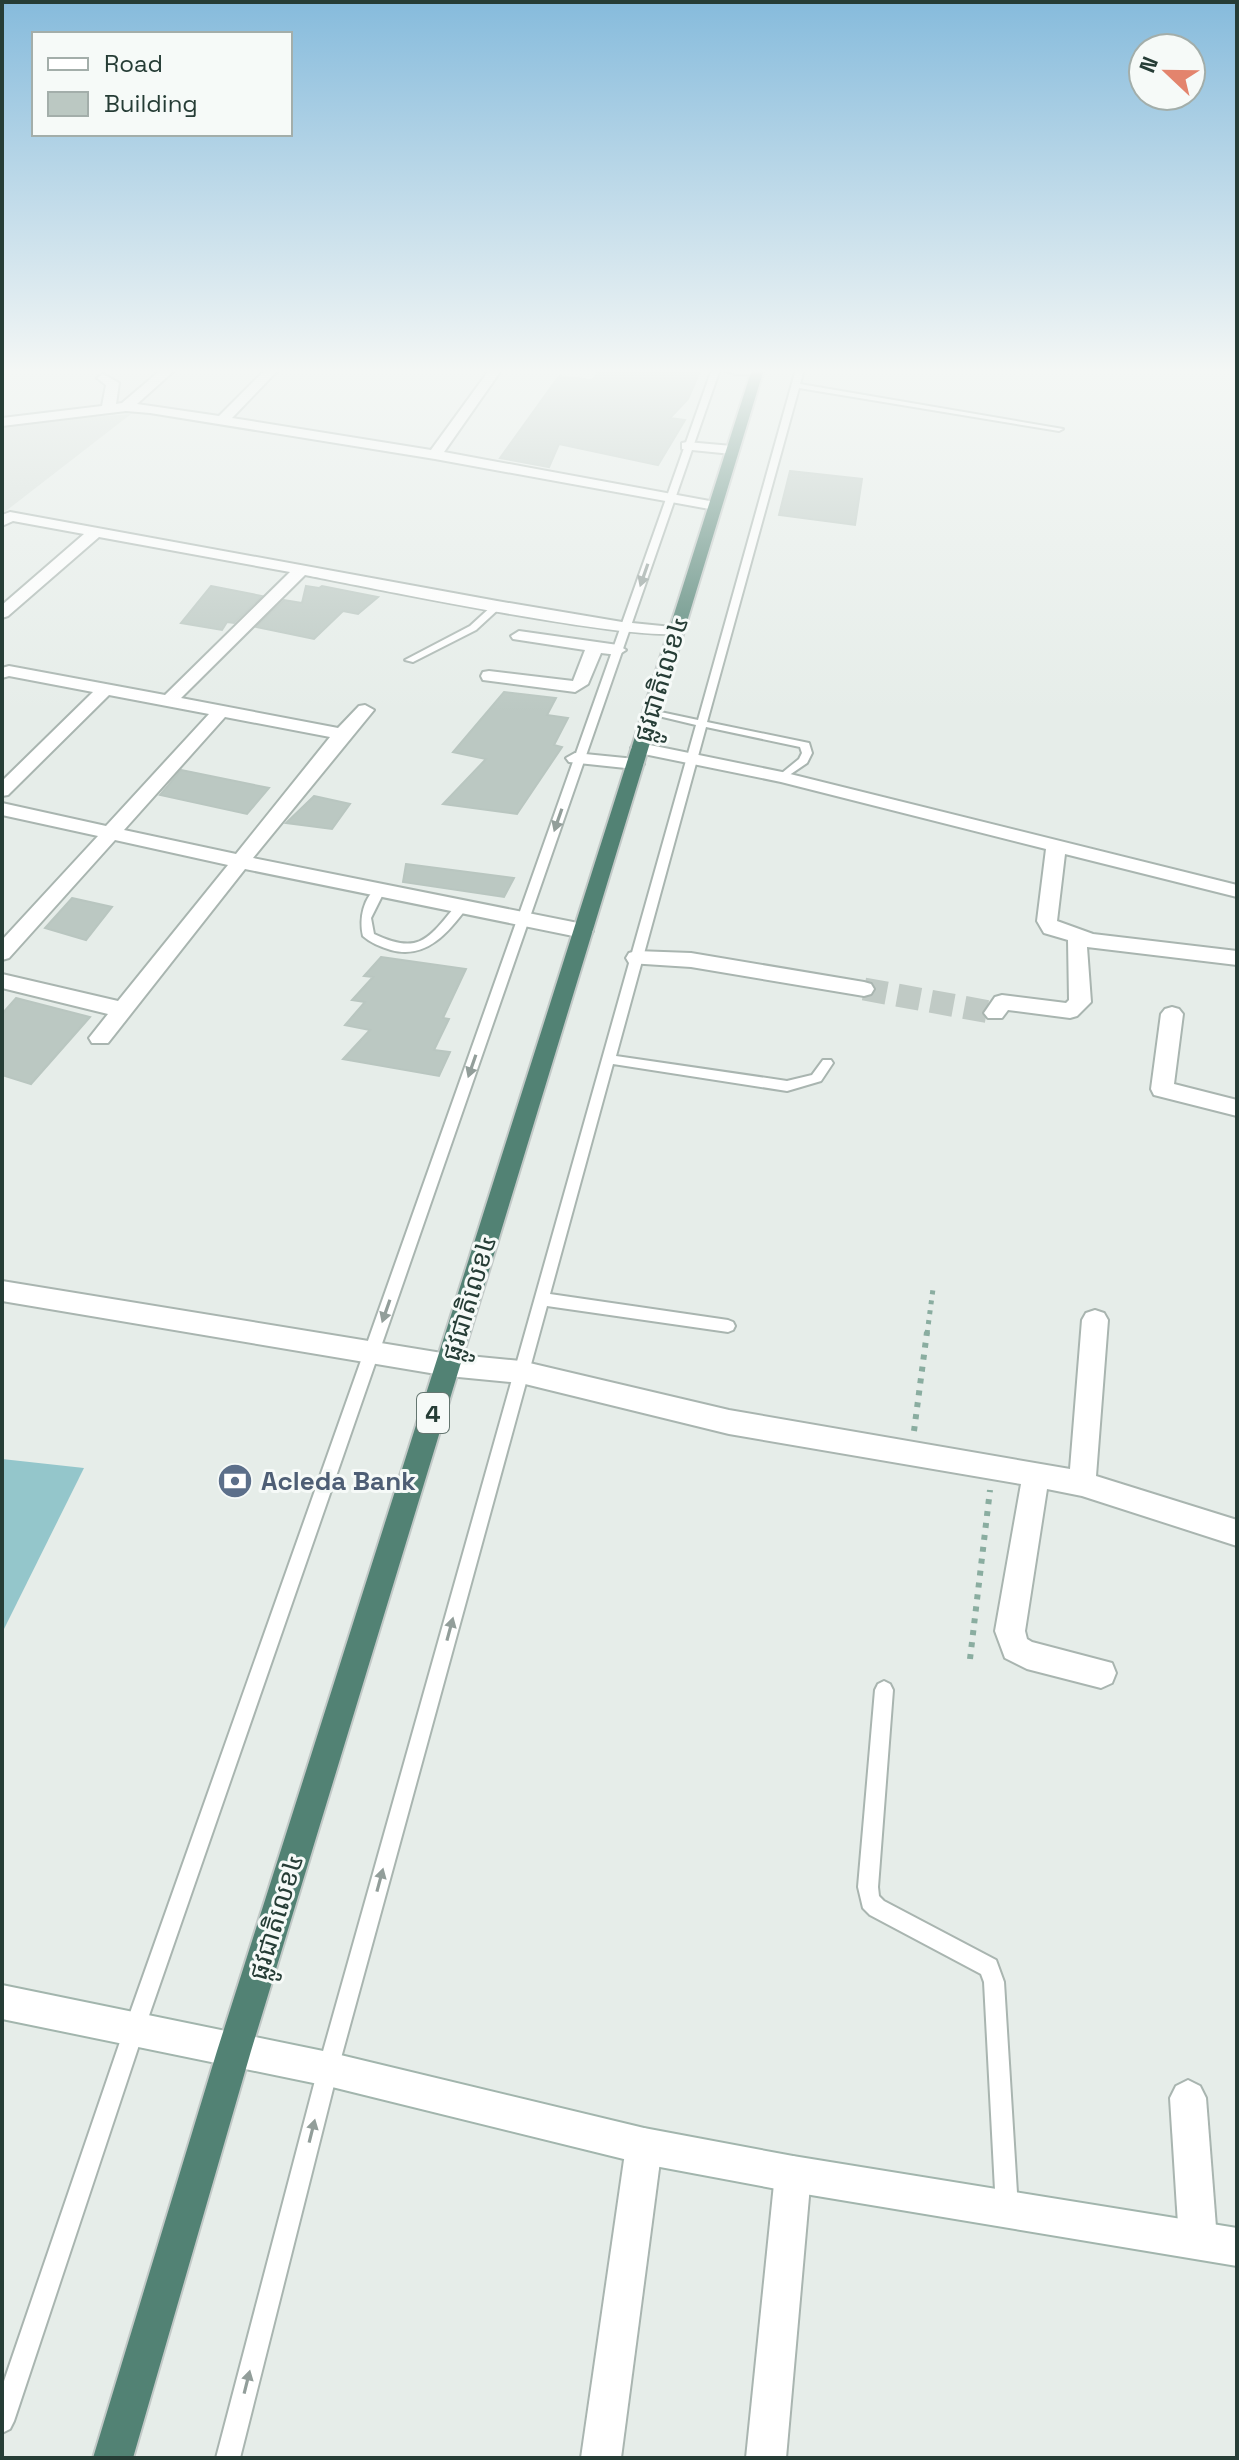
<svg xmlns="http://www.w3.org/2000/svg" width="1239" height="2460" font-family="'Space Grotesk','Noto Sans Khmer',sans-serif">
<rect width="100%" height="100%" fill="#e6ede9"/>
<polygon fill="#d4ddd8" points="131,414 2,514 2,424"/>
<polygon fill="#94c6cb" points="2,1459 84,1468 2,1633"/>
<g fill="#bbc8c2" stroke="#b9c6c0" stroke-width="2">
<polygon points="600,369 701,369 688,399 670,418 685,420 658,465 559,444 549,467 500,458 559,376 592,380"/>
<polygon points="790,471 862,479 855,525 779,515"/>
<polygon points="211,586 262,596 234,623 227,622 222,630 181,623"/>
<polygon points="306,586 319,588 322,586 378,597 358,614 343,611 314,639 256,627 284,600 302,603"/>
<polygon points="504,692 556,698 547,715 568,718 554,745 562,747 517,814 443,804 486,759 453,752"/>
<polygon points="181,770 269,788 247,814 160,795"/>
<polygon points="314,796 350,804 332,829 286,823"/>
<polygon points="406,864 514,878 504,897 403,882"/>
<polygon points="72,898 112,907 86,940 45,928"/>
<polygon points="381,957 466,969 443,1018 449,1019 434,1050 450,1052 439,1076 343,1059 370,1030 345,1025 365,1002 352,1000 373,977 364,976"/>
<polygon points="16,998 90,1017 31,1084 2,1075 2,1014"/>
</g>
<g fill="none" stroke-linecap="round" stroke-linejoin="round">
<polyline stroke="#c0cac5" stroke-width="23" stroke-dasharray="23 11" stroke-linecap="butt" points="864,989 995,1013"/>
<g stroke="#a9b5b0" stroke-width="4">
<g id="service">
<polygon points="712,369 720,369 144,2030 14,2421 10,2429 2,2433 2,2387 124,2030"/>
<polygon points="796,369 804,369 800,384 1063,429 1059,431 799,388 707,722 809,743 812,753 807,763 782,780 777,777 799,759 802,753 800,747 706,727 616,1056 787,1081 812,1075 823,1060 831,1060 833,1063 821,1081 787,1091 613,1064 550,1294 728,1320 733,1322 735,1326 733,1330 728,1332 547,1306 338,2069 240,2458 216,2458 318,2069 696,725 646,713 651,710 698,720"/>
<polygon points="494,604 502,606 476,630 413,662 405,660 470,626"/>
<path d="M379,886L385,890L371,918L374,934C420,956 429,938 458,903H466L468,906C449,932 426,960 391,950C381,947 371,943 363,936C359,919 363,897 379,886Z"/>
<polygon points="884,1681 890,1684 893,1690 878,1887 879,1896 884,1901 996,1960 1004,1982 1018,2209 1015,2217 1007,2220 999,2217 996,2209 984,1982 981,1974 870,1915 863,1908 858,1887 875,1690 878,1684"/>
</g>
</g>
<g stroke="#a9b5b0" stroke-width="4">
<g id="minor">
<polygon points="162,369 176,369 137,404 219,416 266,369 279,369 232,418 431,450 490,369 502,369 444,452 715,502 722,506 715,510 435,459 150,413 126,411 2,426 2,418 102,406 106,385 97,378 103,374 119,383 116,404 122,403"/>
<path d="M722,369H762L763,371C754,377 731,375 722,369Z"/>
<polygon points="687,442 732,446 739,450 732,454 682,449 682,443"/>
<path d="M10,512L497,601L622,622L682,628L684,631C665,649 351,584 305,575L181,698L338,728L359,706L365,705L374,710L253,858L583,924L593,931L590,936L583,938L245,869L108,1043H92L89,1038L108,1014L2,988V974L118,1001L228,865L115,840L9,958L2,960V940L98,836L2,815V803L106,826L209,714L109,695L8,795L2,796V781L93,692L9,676L2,678V668L9,666L165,695L290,572L99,537L8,616L2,618V605L84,534L13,521L2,526V515ZM225,717L330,737L236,854L124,830Z"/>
<polygon points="519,631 618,645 626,650 618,655 601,653 588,684 575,692 483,680 481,676 483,672 489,671 573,681 585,650 513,639 511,636"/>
<polygon points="640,743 782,772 1237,885 1237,897 1065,854 1057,921 1093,934 1237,951 1237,965 1087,947 1091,1002 1077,1016 1070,1018 1008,1010 1002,1018 988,1018 984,1013 995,997 1002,995 1066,1003 1069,1000 1068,940 1044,933 1037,921 1046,849 781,782 634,752 631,748 634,744"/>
<polygon points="575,753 635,759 644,764 635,769 569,762 566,758"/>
<polygon points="636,951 691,953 864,982 871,984 874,989 871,994 864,996 691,967 629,963 626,958 629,953"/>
<polygon points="1172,1007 1179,1009 1183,1014 1174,1084 1237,1100 1237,1116 1154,1095 1151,1089 1161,1014 1165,1009"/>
<polygon points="2,1281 448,1354 521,1361 729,1410 1070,1469 1082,1320 1086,1313 1095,1310 1104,1313 1108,1320 1096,1476 1237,1520 1237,1546 1082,1496 1047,1489 1025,1631 1027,1639 1032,1642 1112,1663 1116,1673 1112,1683 1101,1688 1027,1669 1005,1658 995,1631 1021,1484 729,1434 521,1383 448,1376 2,1301"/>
<polygon points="1188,2080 1200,2086 1206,2098 1217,2240 1211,2253 1198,2259 1185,2253 1179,2240 1170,2098 1176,2086"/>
<polygon points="644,2128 657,2133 662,2146 621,2458 581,2458 626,2146 631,2133"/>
<polygon points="793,2156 806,2161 811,2174 786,2458 746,2458 775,2174 780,2161"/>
</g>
</g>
<g stroke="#a2b5ad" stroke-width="4">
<polygon id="secondary" points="2,1985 328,2052 644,2128 793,2156 1237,2228 1237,2266 793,2192 644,2164 328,2086 2,2019"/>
</g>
<g stroke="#c2c9c7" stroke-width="4">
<polygon id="trunk" points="752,369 764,369 251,2051 133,2458 93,2458 217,2051"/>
</g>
<polyline stroke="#8aada0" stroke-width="5" stroke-dasharray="4 6" stroke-linecap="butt" points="927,1334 933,1289"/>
<g stroke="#8aada0" stroke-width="6" stroke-dasharray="5 7" stroke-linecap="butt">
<polyline points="914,1431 927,1332"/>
<polyline points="970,1659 990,1490"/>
</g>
<use href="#service" fill="#fff" fill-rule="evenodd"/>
<use href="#minor" fill="#fff" fill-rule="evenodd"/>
<use href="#secondary" fill="#fff" fill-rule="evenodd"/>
<use href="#trunk" fill="#528274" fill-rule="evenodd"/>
</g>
<defs><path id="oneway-solid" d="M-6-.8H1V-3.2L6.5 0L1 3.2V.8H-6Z" transform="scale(2)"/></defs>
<g fill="#929e9a">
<use href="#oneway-solid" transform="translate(644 575) rotate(109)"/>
<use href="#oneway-solid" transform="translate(558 820) rotate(109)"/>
<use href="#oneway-solid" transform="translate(472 1066) rotate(109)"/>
<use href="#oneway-solid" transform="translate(386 1311) rotate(109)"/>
<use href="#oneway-solid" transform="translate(450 1629) rotate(-75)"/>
<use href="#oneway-solid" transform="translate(380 1880) rotate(-75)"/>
<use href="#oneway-solid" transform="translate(312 2131) rotate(-76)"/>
<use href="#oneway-solid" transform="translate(247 2382) rotate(-76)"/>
</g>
<linearGradient id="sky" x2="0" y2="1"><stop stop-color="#86bbdc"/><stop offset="0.52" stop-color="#f4f7f5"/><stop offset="1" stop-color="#f4f7f5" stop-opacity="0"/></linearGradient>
<rect width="1239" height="713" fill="url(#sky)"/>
<defs>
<g id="bank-disc" transform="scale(1.8)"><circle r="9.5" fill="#5c6f8a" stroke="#f6faf8"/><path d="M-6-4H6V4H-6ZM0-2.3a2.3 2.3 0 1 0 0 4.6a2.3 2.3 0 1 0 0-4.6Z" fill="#fff"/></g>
</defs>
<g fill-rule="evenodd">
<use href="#bank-disc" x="235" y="1481"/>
</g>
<g text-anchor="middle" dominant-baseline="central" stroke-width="6" stroke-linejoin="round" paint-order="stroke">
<rect fill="#f6faf8" stroke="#647670" stroke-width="2" x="417" y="1393" width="32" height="40" rx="6"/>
<g font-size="24" font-weight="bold" fill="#263d36">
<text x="433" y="1413">4</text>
</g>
<g font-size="26" fill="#263d36" stroke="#f6faf8">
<text transform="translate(661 679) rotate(-73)">ផ្លូវជាតិលេខ៤</text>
<text transform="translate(469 1298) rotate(-73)">ផ្លូវជាតិលេខ៤</text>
<text transform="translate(276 1917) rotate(-73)">ផ្លូវជាតិលេខ៤</text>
</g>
<g font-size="26" font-weight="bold" fill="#4e5e75" stroke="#f6faf8" text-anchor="start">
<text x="261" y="1481">Acleda Bank</text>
</g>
</g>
<rect width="1239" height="2460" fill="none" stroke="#263d36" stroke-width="8"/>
<rect x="32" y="32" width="260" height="104" fill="#f6faf8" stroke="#a3aeaa" stroke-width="2"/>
<rect x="48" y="58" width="40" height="12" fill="#ffffff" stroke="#a3aeaa" stroke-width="2"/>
<text x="104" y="72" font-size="24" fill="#263d36">Road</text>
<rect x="48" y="92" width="40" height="24" fill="#bbc8c2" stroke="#a3aeaa" stroke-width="2"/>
<text x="104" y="112" font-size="24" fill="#263d36">Building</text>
<g transform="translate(1167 72) rotate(292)"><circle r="38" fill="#f6faf8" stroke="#a3aeaa" stroke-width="2"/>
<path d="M0-6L14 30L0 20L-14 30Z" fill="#e3846d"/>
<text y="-12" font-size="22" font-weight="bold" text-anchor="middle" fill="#263d36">N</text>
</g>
</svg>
